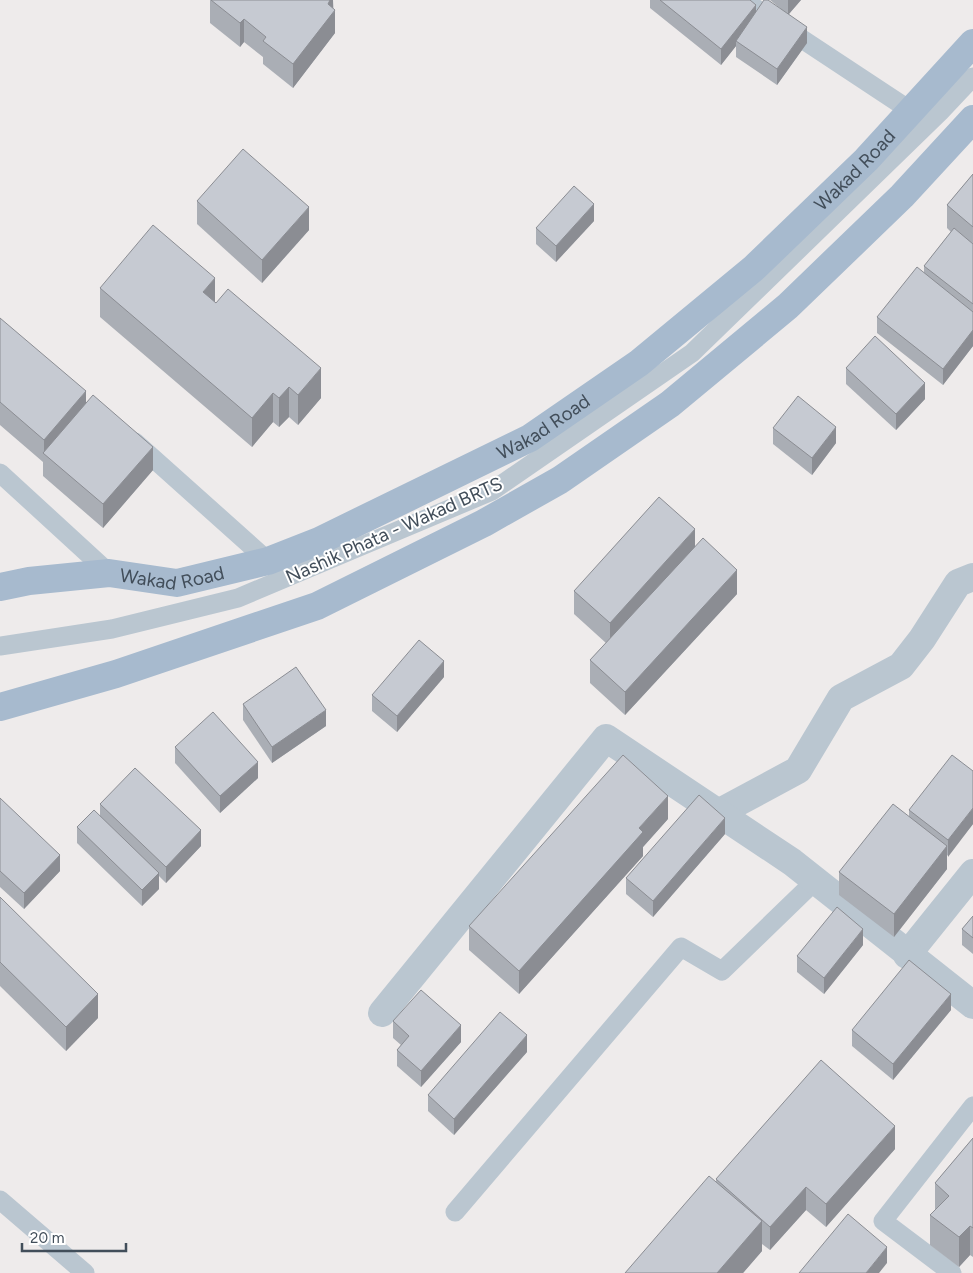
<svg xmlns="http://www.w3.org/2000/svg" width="973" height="1273" font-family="Figtree,sans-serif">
<rect width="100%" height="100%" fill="#eeebeb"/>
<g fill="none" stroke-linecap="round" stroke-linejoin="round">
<g stroke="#bac6d0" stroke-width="19">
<polyline points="743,0 911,111"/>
<polyline points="135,442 268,561"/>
<polyline points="0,473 109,573"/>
<polyline points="0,646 112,629 238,598 492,491 692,353 940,112 973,77"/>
<polyline points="0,1200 85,1273"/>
<polyline points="455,1212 681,947 722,971 815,881"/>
<polyline points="952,1273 883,1221 973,1106"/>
</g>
<g stroke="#bac6d0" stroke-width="28">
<polyline points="718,813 798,770 841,698 901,666 922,639 958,583 973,577"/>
<polyline points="907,955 973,873"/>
<polyline points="382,1013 606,738 792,862 973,1005"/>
</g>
<g stroke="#a7bace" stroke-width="28">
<path id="s1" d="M0,587L29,581L109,573L177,583L268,561L319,541L530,438L639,363L754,268L866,160L973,43"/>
<polyline points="0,707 116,674 317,606 484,523 560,480 670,404 788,306 902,196 973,119"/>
</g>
</g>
<g fill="#aaaeb5">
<polygon points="210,0 333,0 335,33 293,88 263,64 263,57 244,42 240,47 210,23"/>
<polygon points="650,0 750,0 756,11 781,9 770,0 801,0 789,14 807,43 777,85 736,57 736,46 721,65 650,8"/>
<polygon points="973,174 973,346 943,385 877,333 877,317 924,272 924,266 951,232 947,228 947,205"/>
<polygon points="197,201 309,230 262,283 197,224"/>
<polygon points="594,221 556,262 536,244 536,228"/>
<polygon points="100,288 215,302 321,398 298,425 289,417 279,427 273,422 252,447 100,317"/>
<polygon points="0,318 86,403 153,470 103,528 43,476 43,462 0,425"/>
<polygon points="846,368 925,399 896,430 846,384"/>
<polygon points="773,428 836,443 812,475 773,444"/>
<polygon points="695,546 737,594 625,715 590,683 590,660 606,643 574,614 574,591"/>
<polygon points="444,677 397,732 372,711 372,695"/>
<polygon points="243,704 326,726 272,763 243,720"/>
<polygon points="175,747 258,778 220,813 175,763"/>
<polygon points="0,798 60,871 24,909 0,887"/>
<polygon points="100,804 201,846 166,883 159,876 159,889 142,906 77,843 77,827 100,816"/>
<polygon points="909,810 973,824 947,856 947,869 894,937 839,895 839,872 909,816"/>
<polygon points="668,819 643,847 643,856 519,994 469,950 469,926"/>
<polygon points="725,834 653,917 626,894 626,878"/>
<polygon points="0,897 98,1018 66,1051 0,986"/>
<polygon points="973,916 973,954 962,945 962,929"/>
<polygon points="863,945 824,994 797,972 797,956"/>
<polygon points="951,1010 893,1080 852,1046 852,1030"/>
<polygon points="393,1021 461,1042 421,1087 397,1066 397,1050 401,1045 393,1038"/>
<polygon points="527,1052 454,1135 428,1111 428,1095"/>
<polygon points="973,1138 973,1257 970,1255 959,1267 930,1245 930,1215 935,1210 935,1183"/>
<polygon points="895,1149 826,1227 806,1210 770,1250 762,1244 762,1251 743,1273 625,1273 716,1181 716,1179"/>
</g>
<g fill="#8b8d93">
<polygon points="330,0 333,0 333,13 335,10 335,33 293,88 293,64"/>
<polygon points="788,0 801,0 788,15"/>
<polygon points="756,5 756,21 736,41 736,46 721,65 721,49"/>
<polygon points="244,19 244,42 240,47 240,23"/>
<polygon points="807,27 807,43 777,85 777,69"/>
<polygon points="594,204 594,221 556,262 556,246"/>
<polygon points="309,207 309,230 262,283 262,260"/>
<polygon points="215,278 215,307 203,292"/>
<polygon points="973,330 973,346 943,385 943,369"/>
<polygon points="321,368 321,398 298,425 298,395"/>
<polygon points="925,383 925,399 896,430 896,414"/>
<polygon points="289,387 289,417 279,427 279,398"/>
<polygon points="86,391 86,415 44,454 44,440"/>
<polygon points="273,393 273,422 252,447 252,418"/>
<polygon points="836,427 836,443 812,475 812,458"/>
<polygon points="153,447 153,470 103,528 103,504"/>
<polygon points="695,529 695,552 610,647 610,623"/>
<polygon points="737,570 737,594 625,715 625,692"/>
<polygon points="444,661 444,677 397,732 397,716"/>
<polygon points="326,710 326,726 272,763 272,747"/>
<polygon points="258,762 258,778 220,813 220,796"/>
<polygon points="668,796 668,819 643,847 643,856 519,994 519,971 639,828"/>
<polygon points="973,808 973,824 948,857 948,840"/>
<polygon points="725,818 725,834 653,917 653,901"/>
<polygon points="201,830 201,846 166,883 166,867"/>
<polygon points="947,846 947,869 894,937 894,914"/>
<polygon points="60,855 60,871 24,909 24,893"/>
<polygon points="159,873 159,889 142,906 142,890"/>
<polygon points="863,929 863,945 824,994 824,978"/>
<polygon points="98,994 98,1018 66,1051 66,1027"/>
<polygon points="951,994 951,1010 893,1080 893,1064"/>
<polygon points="461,1025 461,1042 421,1087 421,1071"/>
<polygon points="527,1035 527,1052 454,1135 454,1119"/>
<polygon points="895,1126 895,1149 826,1227 826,1204"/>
<polygon points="806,1187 806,1210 770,1250 770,1227"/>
<polygon points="762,1221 762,1251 743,1273 717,1273"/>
<polygon points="970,1226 970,1255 959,1267 959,1237"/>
<polygon points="887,1247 887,1263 879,1273 866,1273"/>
</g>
<g fill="#c6cad2" stroke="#8b8d93">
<polygon points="211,0 330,0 328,4 335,10 293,64 263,41 266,37 244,19 240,23"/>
<polygon points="660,0 750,0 756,5 721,49"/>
<polygon points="764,0 768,0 807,27 777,69 736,41"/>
<polygon points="243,149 309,207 262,260 197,201"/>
<polygon points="973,174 973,227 947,205"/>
<polygon points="574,186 594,204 556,246 536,228"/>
<polygon points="153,225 215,278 203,292 216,303 228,289 321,368 298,395 289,387 279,398 273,393 252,418 100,288"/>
<polygon points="954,228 973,244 973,304 924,266"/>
<polygon points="917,267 973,312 973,330 943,369 877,317"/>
<polygon points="0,318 86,391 44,440 0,402"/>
<polygon points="875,336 925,383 896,414 846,368"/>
<polygon points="93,395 153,447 103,504 43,453"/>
<polygon points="798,396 836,427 812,458 773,428"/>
<polygon points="659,497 695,529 610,623 574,591"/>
<polygon points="703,538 737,570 625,692 590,660"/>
<polygon points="419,640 444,661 397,716 372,695"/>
<polygon points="296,667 326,710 272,747 243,704"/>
<polygon points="213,712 258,762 220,796 175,747"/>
<polygon points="623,755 668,796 639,828 643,832 519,971 469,926"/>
<polygon points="952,755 973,771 973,808 948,840 909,810"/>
<polygon points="135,768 201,830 166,867 100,804"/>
<polygon points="699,795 725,818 653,901 626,878"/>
<polygon points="0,798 60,855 24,893 0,871"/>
<polygon points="893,804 947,846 894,914 839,872"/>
<polygon points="94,810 159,873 142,890 77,827"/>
<polygon points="0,897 98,994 66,1027 0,962"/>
<polygon points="837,907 863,929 824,978 797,956"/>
<polygon points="973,916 973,938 962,929"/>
<polygon points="909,960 951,994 893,1064 852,1030"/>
<polygon points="421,990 461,1025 421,1071 397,1050 409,1036 393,1021"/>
<polygon points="500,1012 527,1035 454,1119 428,1095"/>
<polygon points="821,1060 895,1126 826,1204 806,1187 770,1227 716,1179"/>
<polygon points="973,1138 973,1228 970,1226 959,1237 930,1215 949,1196 935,1183"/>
<polygon points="709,1176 762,1221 717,1273 625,1273"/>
<polygon points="848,1214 887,1247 866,1273 799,1273"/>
</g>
<g text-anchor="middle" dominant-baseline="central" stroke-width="4" stroke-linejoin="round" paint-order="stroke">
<g font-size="19" fill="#424e5a" stroke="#fff">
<text stroke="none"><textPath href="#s1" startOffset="984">Wakad Road</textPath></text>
<text stroke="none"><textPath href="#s1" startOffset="579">Wakad Road</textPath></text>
<text transform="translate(394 530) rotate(-24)">Nashik Phata - Wakad BRTS</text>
<text stroke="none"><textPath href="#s1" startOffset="174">Wakad Road</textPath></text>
</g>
</g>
<path d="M22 1243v8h104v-8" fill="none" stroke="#424e5a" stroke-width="2.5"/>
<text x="30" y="1243" font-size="15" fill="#424e5a" stroke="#ffffff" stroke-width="4" paint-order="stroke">20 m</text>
</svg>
